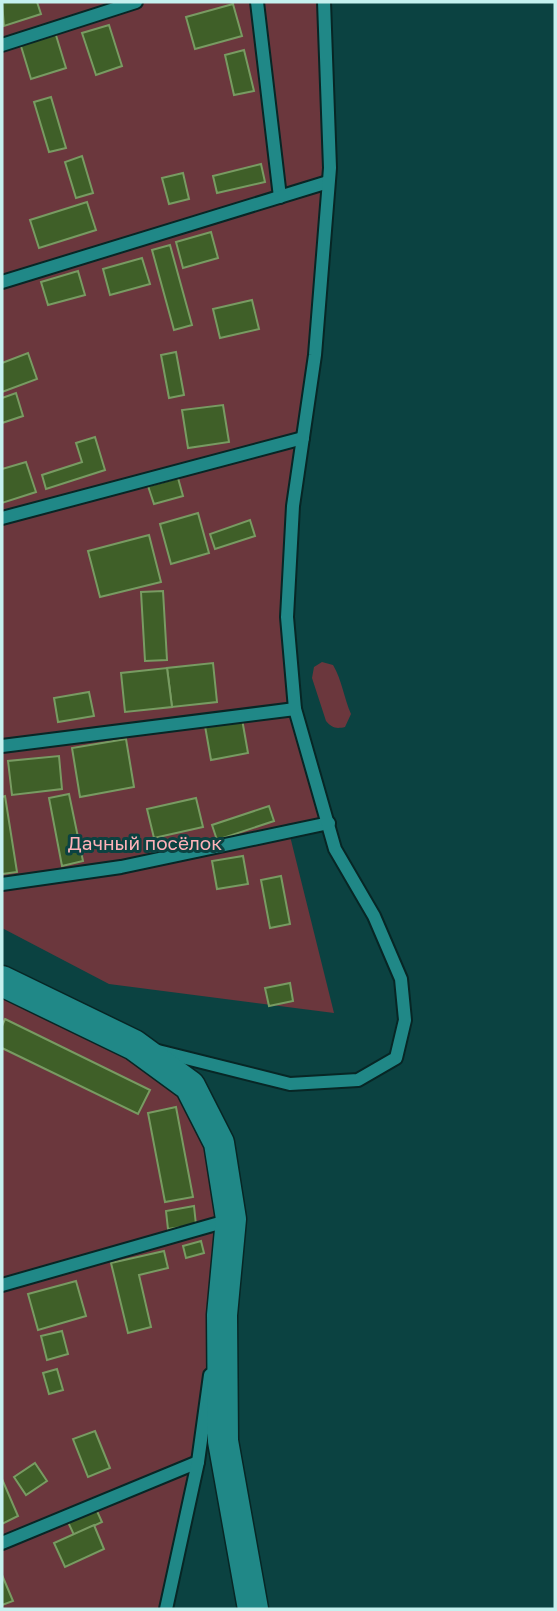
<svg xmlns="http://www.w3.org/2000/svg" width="557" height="1611" font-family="'Golos Text',sans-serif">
<rect width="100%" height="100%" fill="#0b4241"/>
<g fill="#6b373d">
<polygon points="2,2 324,2 330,169 287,617 295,709 327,818 287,824 334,1013 109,984 2,928"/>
<path d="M322,662L333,665C342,680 344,698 351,714L345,727C336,729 332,728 326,721L312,678L314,667Z"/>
<polygon points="2,981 190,1086 231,1219 198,1462 166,1609 2,1609"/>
</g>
<g fill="#3f5f28" stroke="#789b62" stroke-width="2">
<polygon points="2,2 37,2 41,14 4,26"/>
<polygon points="233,4 242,36 195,49 186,17"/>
<polygon points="109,25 122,66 96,75 82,33"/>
<polygon points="55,32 66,68 31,79 20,43"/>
<polygon points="244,50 254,91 234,95 225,55"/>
<polygon points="51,97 66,148 49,152 34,102"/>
<polygon points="82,156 93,193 76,198 65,162"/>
<polygon points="261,164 265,182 217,193 213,176"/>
<polygon points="183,173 189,199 169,204 162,178"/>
<polygon points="87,202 96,230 39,248 30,220"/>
<polygon points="211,232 218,258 183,268 176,242"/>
<polygon points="170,245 192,325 174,330 152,250"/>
<polygon points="142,258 150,284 110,295 103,269"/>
<polygon points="78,271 85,295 48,305 41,282"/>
<polygon points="252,300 259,329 220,338 213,309"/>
<polygon points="176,352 184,395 169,398 161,355"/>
<polygon points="28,353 37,379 2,392 2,363"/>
<polygon points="16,393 23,416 2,423 2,398"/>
<polygon points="223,405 229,442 188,448 182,410"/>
<polygon points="95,437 105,470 46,489 42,475 82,462 76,443"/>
<polygon points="26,462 36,492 2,503 2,469"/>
<polygon points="178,478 183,496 154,504 148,486"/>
<polygon points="198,513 209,553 171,564 160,524"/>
<polygon points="250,520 255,536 215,549 210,534"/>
<polygon points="149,535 161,582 100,597 88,551"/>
<polygon points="163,591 167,660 145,661 141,592"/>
<polygon points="213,663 217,702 172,707 167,668"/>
<polygon points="167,668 172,707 125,712 121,673"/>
<polygon points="89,692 94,716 58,722 54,698"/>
<polygon points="242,719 248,753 211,760 205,726"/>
<polygon points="126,739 134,787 80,797 72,748"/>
<polygon points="59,756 62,789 12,795 8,761"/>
<polygon points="69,794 83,861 62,866 49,798"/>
<polygon points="5,796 17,872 2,874 2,797"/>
<polygon points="196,798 203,827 154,838 147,809"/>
<polygon points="269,806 274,821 217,840 212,825"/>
<polygon points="243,856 248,884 217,889 212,861"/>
<polygon points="281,876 290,924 270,928 261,880"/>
<polygon points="290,983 293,1001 269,1006 265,988"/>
<polygon points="5,1019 150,1090 138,1114 2,1048 2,1026"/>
<polygon points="176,1107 193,1197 165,1202 148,1113"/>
<polygon points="194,1206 196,1225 168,1229 166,1211"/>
<polygon points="201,1241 204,1253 186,1258 183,1246"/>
<polygon points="164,1251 168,1268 139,1275 151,1327 128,1333 111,1263"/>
<polygon points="76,1281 86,1316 38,1330 28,1294"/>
<polygon points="62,1331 68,1354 47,1360 41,1336"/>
<polygon points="57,1369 63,1390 49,1394 43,1373"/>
<polygon points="95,1431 110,1468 88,1477 73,1439"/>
<polygon points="35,1463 47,1481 26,1495 14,1477"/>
<polygon points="2,1479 18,1516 2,1524"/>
<polygon points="96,1509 102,1522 74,1535 68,1522"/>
<polygon points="94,1525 104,1549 65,1567 54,1543"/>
<polygon points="2,1575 13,1601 2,1605"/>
</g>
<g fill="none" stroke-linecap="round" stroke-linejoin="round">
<g stroke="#072625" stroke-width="16">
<g id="service">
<polyline points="257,2 280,197"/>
<polyline points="2,45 136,2"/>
<polyline points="2,282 328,182"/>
<polyline points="2,518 303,438"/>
<polyline points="2,746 295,709"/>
<polyline points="2,884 121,867 329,823"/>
<polyline points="158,1051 290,1084 358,1080 396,1058 405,1020 401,979 374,916 335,849 295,709 287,617 293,506 315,355 330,168 324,2"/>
<polyline points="2,1285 230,1220"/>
<polyline points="2,1543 198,1462"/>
<polyline points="166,1609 198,1462 210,1375"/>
</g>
</g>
<g stroke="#072625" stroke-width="33">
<polyline id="tertiary" points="2,981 134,1045 190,1086 219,1143 231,1219 222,1315 223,1441 253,1609"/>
</g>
<use href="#service" stroke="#208887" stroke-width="12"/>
<use href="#tertiary" stroke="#208887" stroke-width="30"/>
</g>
<g text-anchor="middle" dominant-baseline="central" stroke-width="6" stroke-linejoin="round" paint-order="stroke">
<g font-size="19" fill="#feb2b9" stroke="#0b4241">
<text x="145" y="842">Дачный посёлок</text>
</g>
</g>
<rect width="557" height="1611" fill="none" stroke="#c5f1ef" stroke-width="7"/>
</svg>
